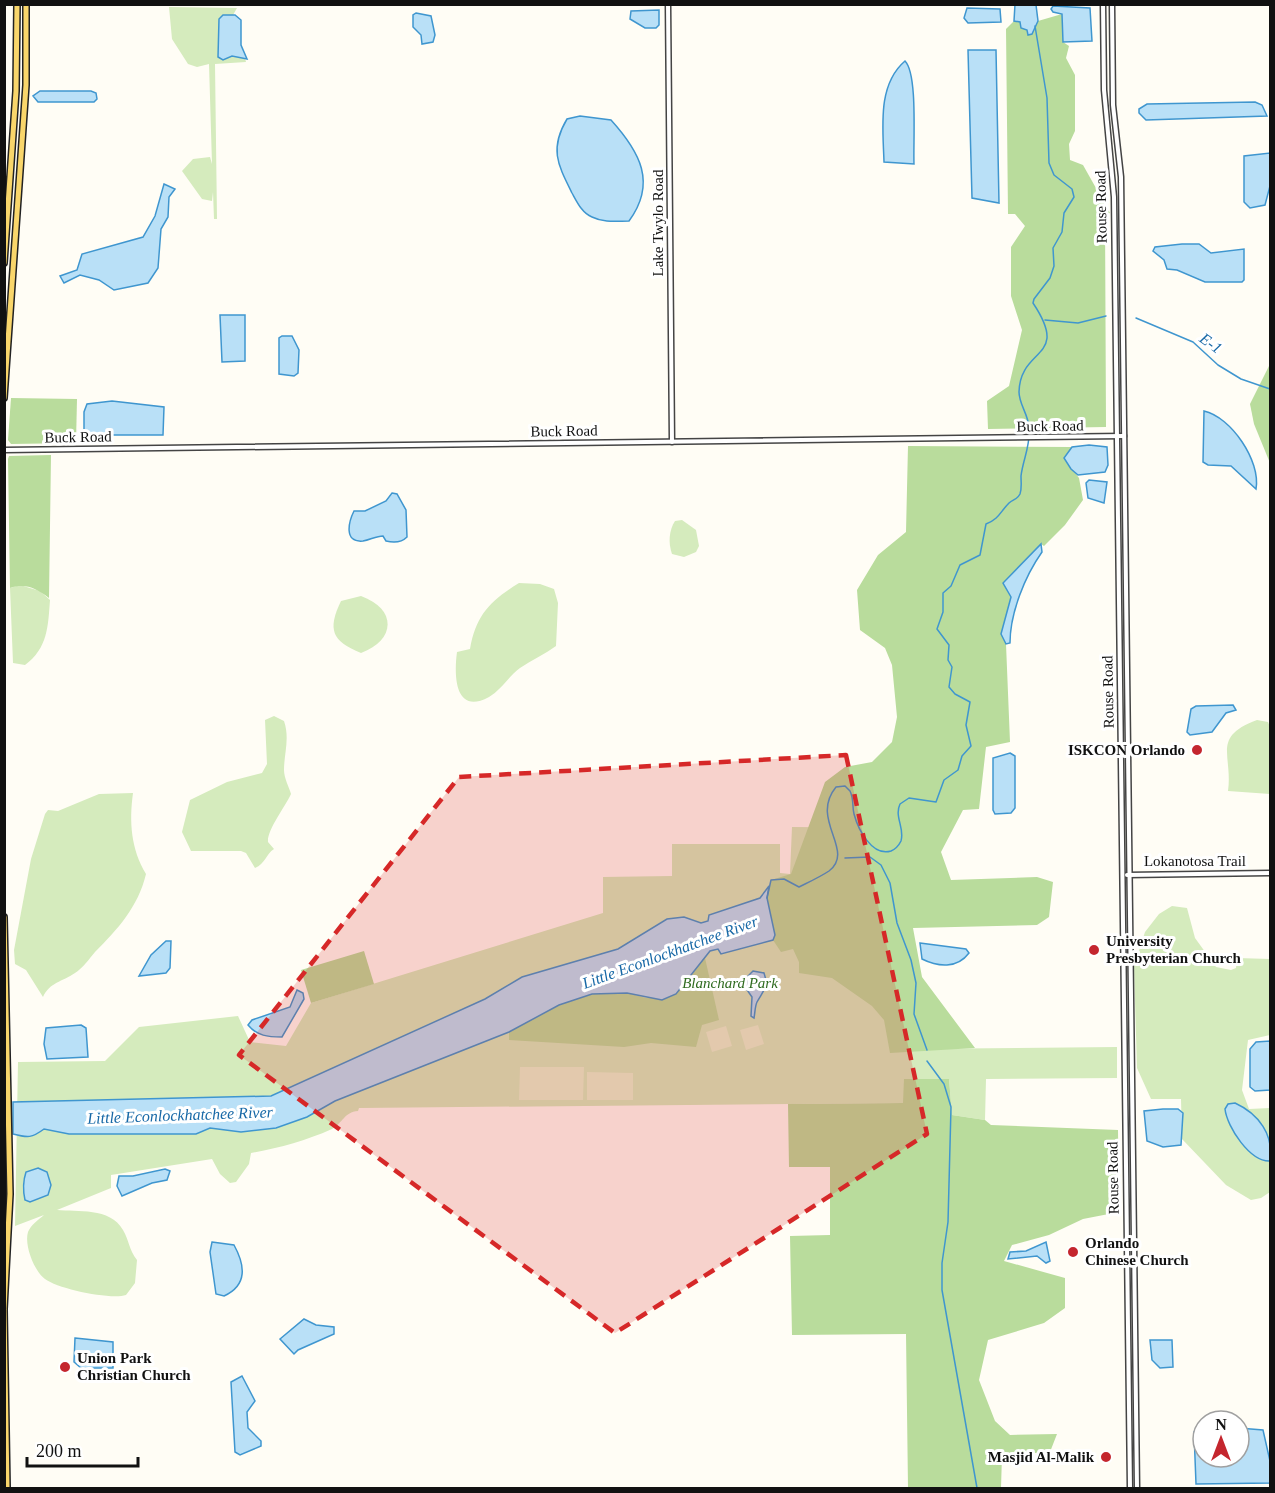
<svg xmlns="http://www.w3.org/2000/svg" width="1275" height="1493" font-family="'Times New Roman',serif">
<rect width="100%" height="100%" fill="#fffdf5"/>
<g fill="#d5ebbd">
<polygon points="169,7 237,8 233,15 246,62 215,64 217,219 214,219 213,192 212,201 202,199 182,171 193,159 210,157 212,164 209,64 197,67 188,64 172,39"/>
<path d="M682,520L696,530L699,546L696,552L684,557L672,554C668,543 669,530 675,521Z"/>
<path d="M519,583L540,584L554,589L558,603L556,646C545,654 532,660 520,668C509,676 501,690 489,697C454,716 454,674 457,652L470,649C476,615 490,601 519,583Z"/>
<path d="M20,585L40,591L50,600C48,626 48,648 25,665L13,663L10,588Z"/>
<path d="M361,596C397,609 396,640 361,653C332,641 327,630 341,601Z"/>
<path d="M274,716L284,721C290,738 284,754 284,770C284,778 289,787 291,794C285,807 267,830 268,842L274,849C266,854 265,864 255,868L246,853L241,851H191L182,832L190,800L227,782L262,773L267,764L265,720Z"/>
<path d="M1257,720L1268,722L1270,727V794L1228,791C1233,755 1211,737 1257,720Z"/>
<path d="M133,793C129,822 131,849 146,874C138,907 118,929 95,952C89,959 83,968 75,973C62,982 50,982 43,997L26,970L15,964L14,950L31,859L45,814L48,810L58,811L99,794Z"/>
<path d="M792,827L904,828V1049L1117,1047V1078L986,1079L985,1120L952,1115L949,1079H904V1103L359,1108L358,1111C344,1112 343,1123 332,1129C305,1141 279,1148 251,1153L249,1164L236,1182L230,1183L220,1174L212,1159L111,1175V1188L57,1210C77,1212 110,1207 123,1230C129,1240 129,1250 137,1260L135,1283L126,1295C111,1300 58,1289 45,1279C34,1271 24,1245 28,1232C31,1225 38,1220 44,1215L15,1226L18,1062L105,1061L139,1027L238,1016L250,1042L286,1046L311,1003L603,913V877L672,876V844H780V873L790,874Z"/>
<polygon points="1172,906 1187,908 1195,938 1216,967 1231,970 1236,968 1237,958 1270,959 1270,1035 1248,1040 1242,1090 1249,1109 1270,1108 1270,1142 1262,1123 1270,1160 1270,1192 1261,1198 1251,1200 1226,1185 1182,1139 1181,1099 1151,1099 1137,1068 1134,966 1145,932 1159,914"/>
</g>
<g fill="#b9dc9c">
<polygon points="1062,14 1063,42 1069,46 1066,58 1075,75 1075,131 1069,144 1070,160 1083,165 1110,213 1105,214 1106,427 988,429 987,401 1009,386 1022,330 1011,296 1011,247 1025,226 1015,214 1008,214 1006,29 1014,21 1020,22 1032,34 1038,21"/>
<polygon points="1270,364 1270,463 1254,424 1250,404"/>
<polygon points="11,398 77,399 76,443 11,444 8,440"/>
<polygon points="908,446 1072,447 1064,458 1079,478 1083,500 1065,525 1044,546 1041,544 1003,583 1011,597 1001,634 1006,644 1010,742 986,747 979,809 963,810 941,852 951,880 1037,877 1053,882 1049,917 1037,925 913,928 922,977 975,1048 890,1053 884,1020 872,1006 832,978 799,973 799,962 793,949 781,952 773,940 775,935 767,898 771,880 791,874 825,782 845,767 872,762 892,742 897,717 892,665 885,648 860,630 857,590 878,555 906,532"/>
<path d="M51,455L49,598C36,588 25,583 10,588L8,459L9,456Z"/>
<polygon points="364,951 374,984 311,1003 301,970"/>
<polygon points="705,958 719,1020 702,1025 696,1047 651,1043 624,1047 509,1040 509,1032 559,1005 592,994 627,993 646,998 676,994"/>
<polygon points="904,1079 949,1079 952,1115 985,1120 991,1125 1118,1130 1119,1212 1083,1219 1049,1235 1012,1245 1004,1261 1065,1278 1065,1308 1044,1323 988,1340 979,1380 995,1421 1010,1435 1057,1434 1050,1452 1002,1455 1001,1488 908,1488 906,1334 792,1335 790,1236 830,1235 830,1167 789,1167 788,1104 903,1103"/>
</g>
<g fill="#e6f2cf">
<polygon points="758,1025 764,1044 746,1050 740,1030"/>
<polygon points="726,1026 732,1046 712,1052 706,1032"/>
<polygon points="520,1067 584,1067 583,1100 519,1100"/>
<polygon points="587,1072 633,1073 633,1100 587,1100"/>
</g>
<g fill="#b9e0f7" stroke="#3f96cf" stroke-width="1.5">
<polygon points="1015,4 1036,5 1038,21 1032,34 1028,35 1027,30 1021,28 1020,22 1014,21"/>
<polygon points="1053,6 1090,8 1092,41 1063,42 1062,14 1053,12 1051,9"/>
<polygon points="967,8 1000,9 1001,22 968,23 964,18"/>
<polygon points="659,10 659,25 656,28 645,28 630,19 631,11"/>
<polygon points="416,13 431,16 435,35 433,42 422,44 421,35 413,27 413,15"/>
<polygon points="223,15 235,15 241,20 241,45 247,59 232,56 223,60 218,57 219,19"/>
<polygon points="968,50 996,50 999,203 972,198"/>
<path d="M905,61C918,74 913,143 914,164L884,162C883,128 877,85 905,61Z"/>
<polygon points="40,91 91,91 96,93 97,99 94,102 38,102 33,96"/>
<polygon points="1255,102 1262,105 1267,116 1146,120 1139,113 1139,109 1147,104"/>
<path d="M580,116L611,120C640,152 657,183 629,221C617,221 604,223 592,217C582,213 577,202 572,193C558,165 549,149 567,119Z"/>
<polygon points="1270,153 1270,186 1265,205 1250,208 1244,202 1244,156"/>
<polygon points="164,184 175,189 169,197 168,217 161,229 158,268 148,283 114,290 99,280 80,275 64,283 60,276 77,270 82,254 143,237 155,216"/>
<polygon points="1182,244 1199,244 1211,253 1244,249 1244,280 1242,282 1205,282 1177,270 1167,269 1164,260 1153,251 1155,247"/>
<polygon points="220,315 245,315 245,361 222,362"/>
<polygon points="282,336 292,336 299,350 298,373 294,376 279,374 279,338"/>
<polygon points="112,401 164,407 163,435 90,435 84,432 84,412 87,404"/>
<path d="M1204,411C1231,417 1261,461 1256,489L1231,466L1208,465L1203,462Z"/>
<polygon points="1089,445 1107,447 1108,465 1105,472 1078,475 1071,469 1064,458 1072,447"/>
<polygon points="1089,480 1107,482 1104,503 1088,498 1086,483"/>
<path d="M392,493L397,494L406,510L407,537C401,543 394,543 386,541L383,536C376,536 370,540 363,541C343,543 349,521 354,511H365L386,501Z"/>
<path d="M1041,544L1042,552C1025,576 1010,613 1010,643L1006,644L1001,634L1011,597L1003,583Z"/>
<polygon points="1233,705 1236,710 1226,713 1212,732 1190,735 1187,732 1191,709 1196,706"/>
<polygon points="1010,753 1015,756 1015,808 1011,813 995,814 993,810 993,758"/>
<path d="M769,886L767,898L775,935L773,940L721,954L718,949L710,951L676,994L662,1000L627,993L592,994L559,1005L509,1032L335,1101L307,1117L276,1128L241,1132L210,1128L196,1134H69L44,1129C32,1138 28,1138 13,1134V1102L271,1096L485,999L522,977L618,949L667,919L684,917L701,923L708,921L709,915L760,898Z"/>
<polygon points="166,941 171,941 170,968 166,973 139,976 151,955"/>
<path d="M920,943L966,949L969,953C957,969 938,967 922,959Z"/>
<path d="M753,971L764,973C769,987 763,991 757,1002C755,1006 755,1013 754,1018L751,1016L752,997L745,987L746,978Z"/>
<path d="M297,990L303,993L304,999L282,1037C268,1037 257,1036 248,1025L252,1020L290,1007Z"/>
<polygon points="81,1025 86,1028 88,1057 47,1059 44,1044 46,1028"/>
<polygon points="1270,1041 1270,1090 1255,1091 1250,1087 1250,1049 1256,1042"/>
<path d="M1235,1103C1259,1114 1274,1135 1270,1161C1250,1162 1227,1127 1225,1109L1228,1104Z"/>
<polygon points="1163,1109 1178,1109 1183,1113 1181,1145 1163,1147 1147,1141 1144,1111"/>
<path d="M38,1168L47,1172L51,1185L48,1195L30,1202L25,1200C23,1191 23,1181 26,1172Z"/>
<polygon points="165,1169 170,1171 167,1180 152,1183 122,1196 117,1186 119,1176 133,1176"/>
<path d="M212,1242L234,1245C245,1265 248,1285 224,1296L216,1294L210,1252Z"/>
<polygon points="1046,1242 1050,1261 1046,1263 1037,1256 1008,1259 1010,1252 1026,1251"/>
<polygon points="304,1319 316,1325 334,1327 334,1334 298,1350 294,1354 280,1339"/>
<polygon points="75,1338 113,1342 113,1368 81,1368 74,1362"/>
<polygon points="1150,1340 1172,1340 1173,1367 1160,1368 1152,1360"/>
<polygon points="242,1376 255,1401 247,1412 248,1428 261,1441 261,1446 240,1455 235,1452 231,1382"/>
<polygon points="1203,1428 1203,1457 1239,1457 1239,1428 1263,1430 1270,1461 1270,1483 1196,1484 1194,1432"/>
</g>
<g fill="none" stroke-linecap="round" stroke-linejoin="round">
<g stroke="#3f96cf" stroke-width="1.5">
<polyline points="1136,318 1193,342 1218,365 1241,379 1270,389"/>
<polyline points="1045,320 1078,323 1106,316"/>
<polyline points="845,858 870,857 881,865 890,883 897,923 911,960 916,983 914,1014 927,1050"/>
<path d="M767,898L771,880L784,879L799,887C809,882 820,877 829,871C856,850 809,820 836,787L845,786L850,791C854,799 852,806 854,814C858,829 872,857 891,851C896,849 899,845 901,841C905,828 894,817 900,804L909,798L936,802L944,780L958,770L962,756L971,746L966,725L970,702L955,694L949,687L952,667L948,660L949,645L937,629L943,612V593L951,586L960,565L980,555L986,524C999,519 1000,512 1009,503C1013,499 1017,500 1020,494C1022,488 1021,483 1021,476C1023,459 1031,445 1029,427C1028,414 1019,404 1019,392C1020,346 1071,360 1033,303L1034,299L1050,278L1054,266L1053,248L1062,232L1064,213L1074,197L1072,189L1054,175L1049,163L1047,98L1035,26"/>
<polyline points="927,1061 944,1084 951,1107 948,1222 942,1263 942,1290 977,1488"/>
</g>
<g stroke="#444" stroke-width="7">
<g id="minor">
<polyline points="668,4 672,442"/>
<polyline points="1103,4 1104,90 1114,197 1130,1488"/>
<polyline points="1112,4 1113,105 1121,177 1137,1488"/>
<polyline points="4,450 1124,436"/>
<polyline points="1127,875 1270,873"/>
</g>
</g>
<g stroke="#222" stroke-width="8">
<g id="major">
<polyline points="4,263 16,91 17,4"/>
<polyline points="4,398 26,85 26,4"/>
<polyline points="4,917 10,1194 4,1309"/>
<polyline points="4,1310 7,1488"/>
</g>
</g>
<use href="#minor" stroke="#fff" stroke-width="4"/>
<use href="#major" stroke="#f9d66b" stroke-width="5"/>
</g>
<path fill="#d62828" fill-opacity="0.2" stroke="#d62828" stroke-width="4.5" stroke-dasharray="12 8" stroke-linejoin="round" d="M846,755L927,1134L615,1333L239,1055L459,777Z"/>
<g fill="#c4262e" stroke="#fff" stroke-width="2">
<circle cx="1197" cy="750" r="6"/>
<circle cx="1094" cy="950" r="6"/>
<circle cx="1073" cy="1252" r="6"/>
<circle cx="65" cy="1367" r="6"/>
<circle cx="1106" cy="1457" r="6"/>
</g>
<g text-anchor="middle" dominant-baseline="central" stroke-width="6" stroke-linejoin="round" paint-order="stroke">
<g font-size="15" fill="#111" stroke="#fff">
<text transform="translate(1101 207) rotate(-91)">Rouse Road</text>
<text transform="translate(658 223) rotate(-90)">Lake Twylo Road</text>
<text transform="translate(1050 426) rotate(-1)">Buck Road</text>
<text transform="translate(564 431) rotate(-1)">Buck Road</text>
<text transform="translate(78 437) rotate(-1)">Buck Road</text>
<text transform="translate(1108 692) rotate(-91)">Rouse Road</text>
<text x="1195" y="861">Lokanotosa Trail</text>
<text transform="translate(1113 1178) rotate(-91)">Rouse Road</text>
</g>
<g font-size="15" font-weight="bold" fill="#111" stroke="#fff" text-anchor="start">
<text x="1185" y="750" text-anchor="end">ISKCON Orlando</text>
<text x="1106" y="941">University<tspan x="1106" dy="17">Presbyterian Church</tspan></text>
<text x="1085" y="1243">Orlando<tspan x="1085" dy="17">Chinese Church</tspan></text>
<text x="77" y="1358">Union Park<tspan x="77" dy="17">Christian Church</tspan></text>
<text x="1094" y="1457" text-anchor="end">Masjid Al-Malik</text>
</g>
<g font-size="15" font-style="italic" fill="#2f6b1f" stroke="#fff">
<text x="730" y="983">Blanchard Park</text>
</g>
<g font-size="16" font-style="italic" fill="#1768a6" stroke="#fff">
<text transform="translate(1211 343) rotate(36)">E-1</text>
<text transform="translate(670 952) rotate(-20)">Little Econlockhatchee River</text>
<text transform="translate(180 1115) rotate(-2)">Little Econlockhatchee River</text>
</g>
</g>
<rect width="1275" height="1493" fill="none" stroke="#111111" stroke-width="12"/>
<g transform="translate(1221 1439)"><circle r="28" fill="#ffffff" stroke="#a0a0a0" stroke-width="1.5"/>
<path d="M0-4.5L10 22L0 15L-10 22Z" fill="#c4262e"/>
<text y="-9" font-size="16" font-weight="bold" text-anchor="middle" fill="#111111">N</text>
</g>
<path d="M27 1457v9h111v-9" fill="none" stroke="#111111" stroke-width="3"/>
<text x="36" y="1457" font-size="18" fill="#111111" stroke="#ffffff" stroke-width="4.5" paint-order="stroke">200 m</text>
</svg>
